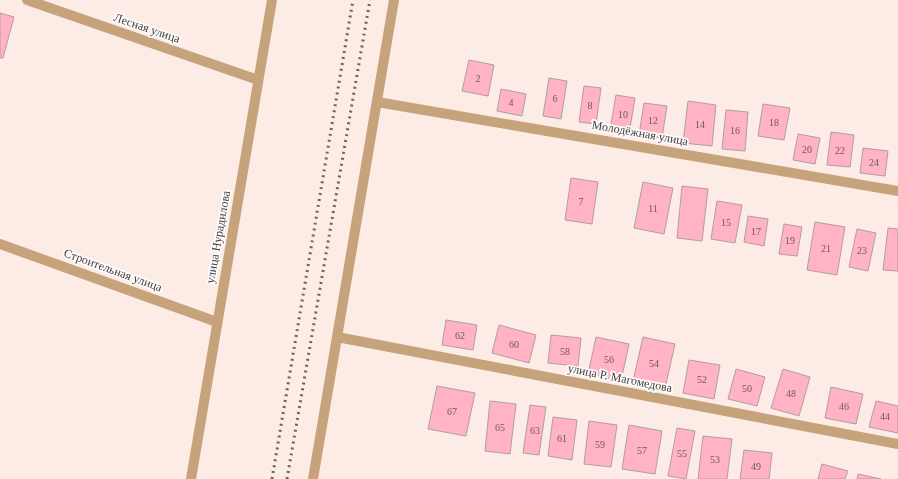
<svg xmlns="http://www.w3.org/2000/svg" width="898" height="479" font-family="Georgia,serif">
<rect width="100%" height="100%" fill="#fdebe6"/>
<g fill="#ffb3c5" stroke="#b29da2">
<polygon points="0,13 14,17 3,58 0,58"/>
<polygon points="469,60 494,65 488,96 462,91"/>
<polygon points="549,78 567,81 561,119 543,116"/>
<polygon points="584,86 601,88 596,124 579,122"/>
<polygon points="501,89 526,94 522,116 497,111"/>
<polygon points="616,95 635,98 629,134 610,130"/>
<polygon points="688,101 716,105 712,146 683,143"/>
<polygon points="644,103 667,106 662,138 639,135"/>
<polygon points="763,104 790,108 784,140 758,136"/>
<polygon points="726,110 748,112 745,151 722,149"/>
<polygon points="831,132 854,135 850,167 827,165"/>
<polygon points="798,134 820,138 815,164 793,160"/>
<polygon points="863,148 888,151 885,176 860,173"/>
<polygon points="571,178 598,182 592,224 565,220"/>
<polygon points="643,182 673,188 664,234 634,228"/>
<polygon points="682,186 708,189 702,241 677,238"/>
<polygon points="717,201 742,205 735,243 711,239"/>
<polygon points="748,216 768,219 764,246 744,242"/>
<polygon points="815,222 845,227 837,275 807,270"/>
<polygon points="784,224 802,227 797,256 779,254"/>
<polygon points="888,228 898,229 898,271 883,270"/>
<polygon points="857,229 876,233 868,271 849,267"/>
<polygon points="446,320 477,325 473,350 442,345"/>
<polygon points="499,325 536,335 529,363 492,353"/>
<polygon points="551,335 581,338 578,366 548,363"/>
<polygon points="596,337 629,344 621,381 588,374"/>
<polygon points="643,337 675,344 665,388 633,381"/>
<polygon points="689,360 720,365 714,399 683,393"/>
<polygon points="736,369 765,377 757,406 728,399"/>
<polygon points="783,369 810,377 799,416 771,408"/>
<polygon points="437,386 475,393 466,436 428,429"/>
<polygon points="831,387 863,394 856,424 825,418"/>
<polygon points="490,401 516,404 510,454 485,451"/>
<polygon points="876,401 898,406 898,433 869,427"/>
<polygon points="530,405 546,407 539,455 523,453"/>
<polygon points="553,417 577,420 572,460 548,456"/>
<polygon points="589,421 617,425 611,467 584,464"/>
<polygon points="629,425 662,431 655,474 622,469"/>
<polygon points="677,428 695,431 686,479 668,476"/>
<polygon points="703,436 732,439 727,479 698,479"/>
<polygon points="744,450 772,453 769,479 740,479"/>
<polygon points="822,464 848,471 845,479 818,479"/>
<polygon points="858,474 881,479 857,479"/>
</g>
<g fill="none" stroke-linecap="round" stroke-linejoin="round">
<g stroke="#c7a37c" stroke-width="10">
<polyline points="27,0 258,80"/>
<polyline points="377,102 898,191"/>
<polyline points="0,244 217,322"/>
<polyline points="337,337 898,444"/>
<polyline points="191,479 272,0"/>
<polyline points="313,479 394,0"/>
</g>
<g stroke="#6e6461" stroke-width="3" stroke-dasharray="2 4" stroke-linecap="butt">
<polyline points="272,479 353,0"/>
<polyline points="287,479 370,0"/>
</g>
</g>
<g text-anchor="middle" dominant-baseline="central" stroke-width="3.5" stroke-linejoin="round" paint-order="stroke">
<g font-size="10" fill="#71585a">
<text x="478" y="78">2</text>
<text x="555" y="98">6</text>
<text x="511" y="102">4</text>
<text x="590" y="105">8</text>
<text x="623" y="114">10</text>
<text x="653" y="120">12</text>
<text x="774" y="122">18</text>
<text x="700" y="124">14</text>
<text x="735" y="130">16</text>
<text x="807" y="149">20</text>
<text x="840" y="150">22</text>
<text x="874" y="162">24</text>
<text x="581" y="201">7</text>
<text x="653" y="208">11</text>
<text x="726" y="222">15</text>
<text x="756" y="231">17</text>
<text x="790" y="240">19</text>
<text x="826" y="248">21</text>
<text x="862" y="250">23</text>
<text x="460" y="335">62</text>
<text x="514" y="344">60</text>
<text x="565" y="351">58</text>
<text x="609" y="359">56</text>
<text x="654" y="363">54</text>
<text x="702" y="379">52</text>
<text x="747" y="388">50</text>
<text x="791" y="393">48</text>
<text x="844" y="406">46</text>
<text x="452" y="411">67</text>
<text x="885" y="416">44</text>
<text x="500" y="427">65</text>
<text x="535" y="430">63</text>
<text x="562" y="438">61</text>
<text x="600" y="444">59</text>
<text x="642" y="450">57</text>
<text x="682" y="453">55</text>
<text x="715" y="459">53</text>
<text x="756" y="466">49</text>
</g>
<g font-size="12" fill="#423a37" stroke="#fdfdfd">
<text transform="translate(147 28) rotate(19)">Лесная улица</text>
<text transform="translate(640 133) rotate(10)">Молодёжная улица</text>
<text transform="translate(218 237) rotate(-80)">улица Нурадилова</text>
<text transform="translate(113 270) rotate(20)">Строительная улица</text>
<text transform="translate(620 378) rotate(11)">улица Р. Магомедова</text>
</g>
</g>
</svg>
